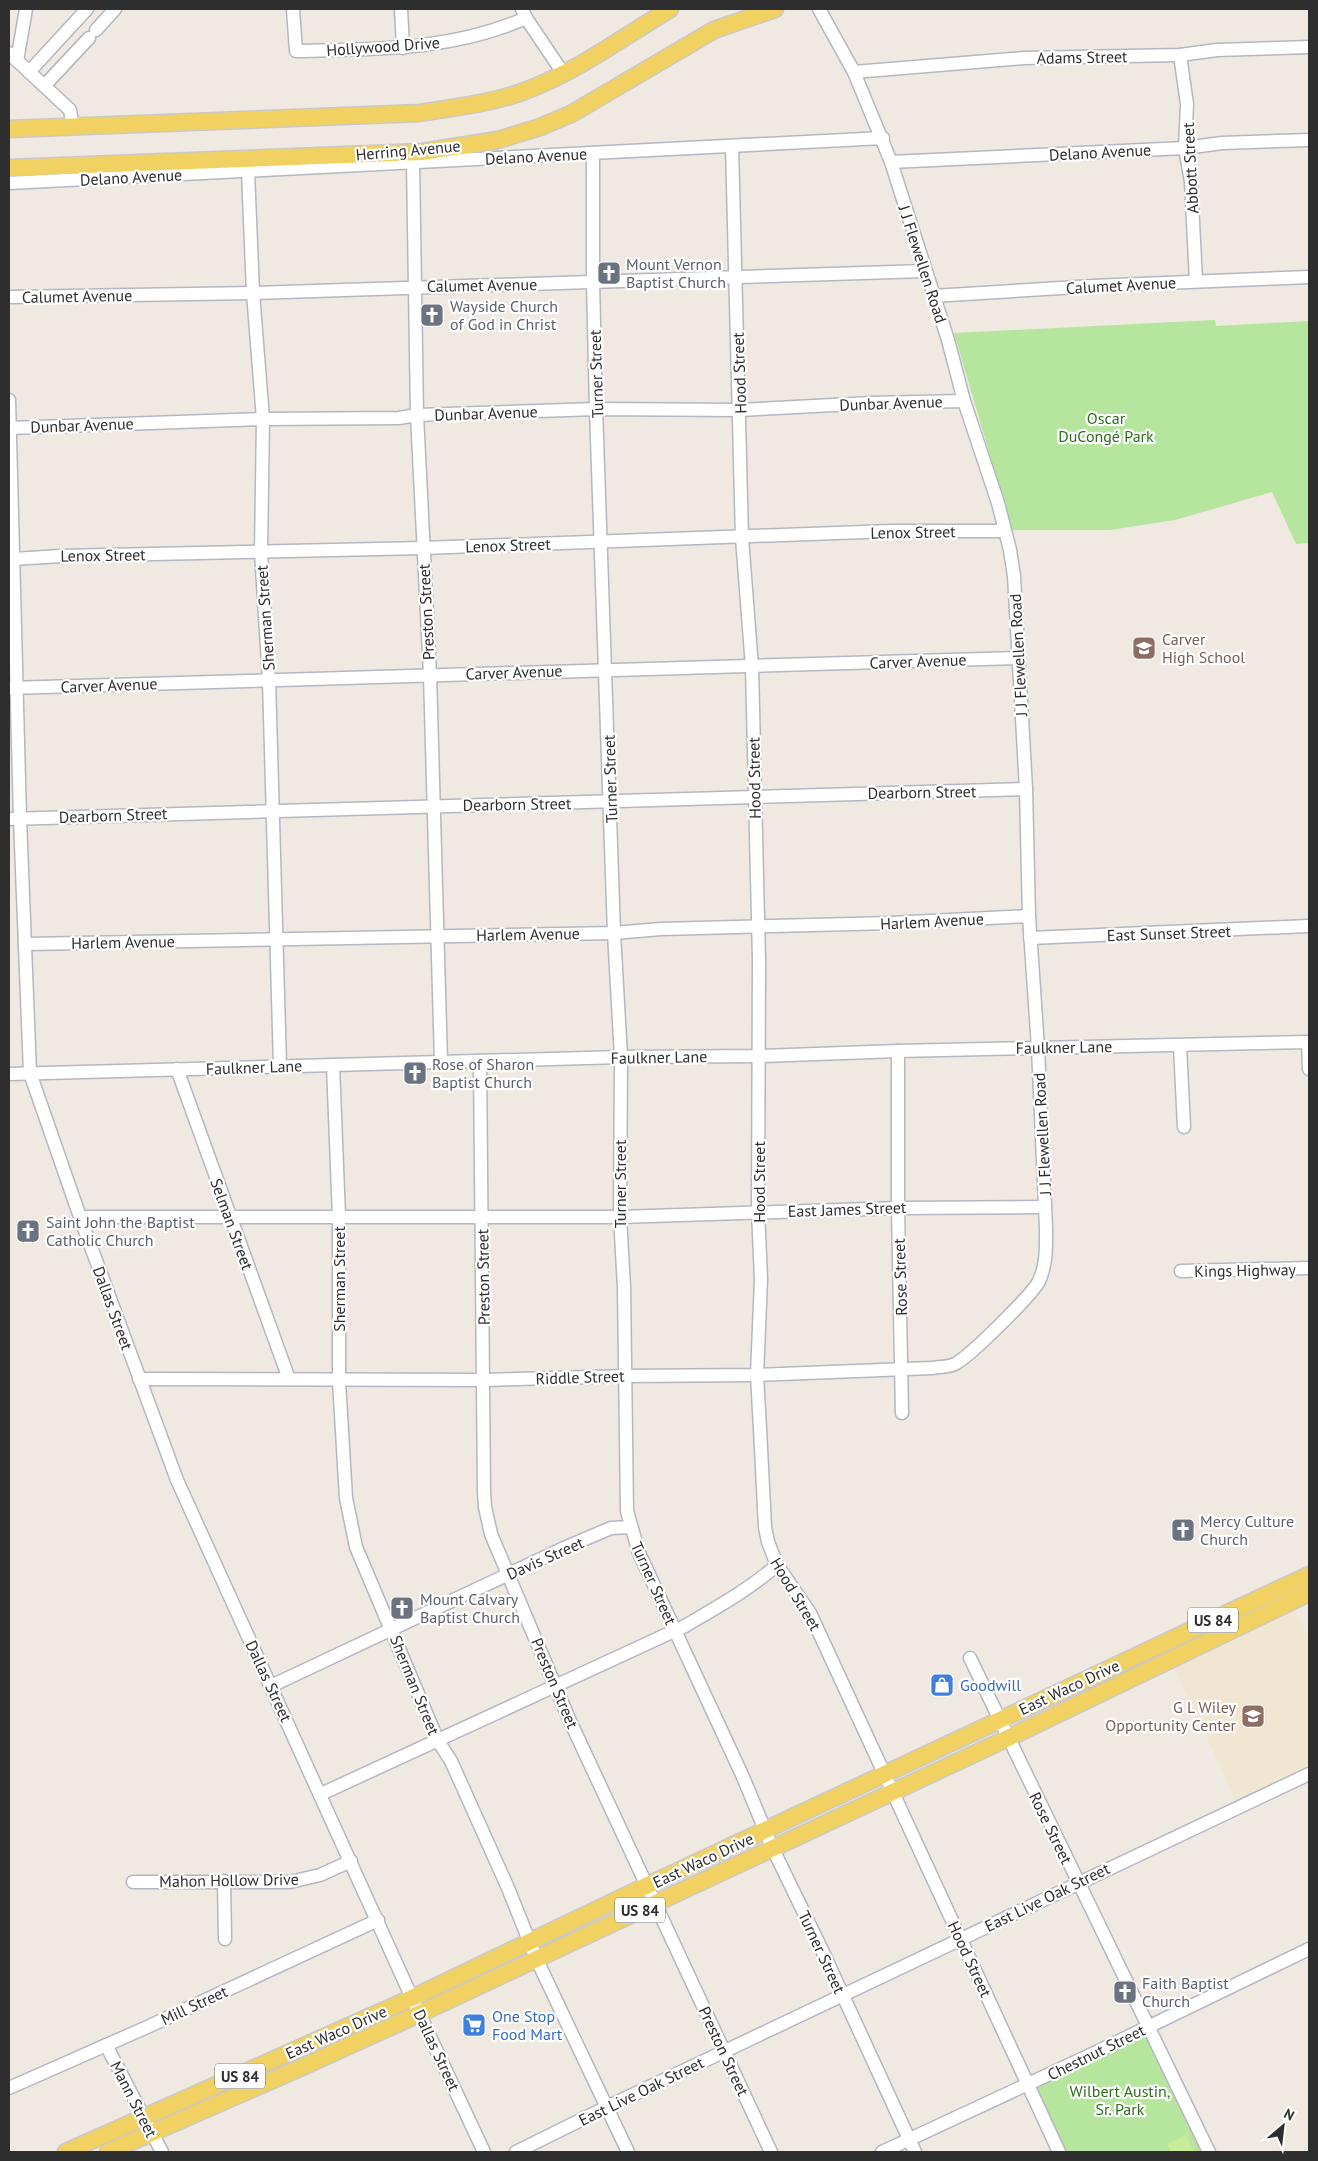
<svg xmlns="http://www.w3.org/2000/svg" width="1318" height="2161" font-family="'PT Sans',sans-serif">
<rect width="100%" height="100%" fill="#efe9e1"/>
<polygon fill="#f0e6d1" points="1295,1609 1309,1639 1309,1766 1236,1800 1173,1665"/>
<g fill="#b6e59e">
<polygon points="1215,320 1216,326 1309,321 1309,543 1296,544 1272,492 1175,520 1110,530 1012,530 954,333"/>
<polygon points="1146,2032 1202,2152 1066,2152 1034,2084"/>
</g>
<polygon fill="#c9ec9a" points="1186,2135 1194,2152 1171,2152 1167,2144"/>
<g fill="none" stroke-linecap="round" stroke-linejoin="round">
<g stroke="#b4b7c1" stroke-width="15">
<g id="minor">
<path d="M293,9L296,51C375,49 451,51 526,18"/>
<polyline points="401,9 403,48"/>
<polyline points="522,9 526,18 563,73"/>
<polyline points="96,30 115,9"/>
<polyline points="9,53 70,110 73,127"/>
<polyline points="1180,55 1187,104 1185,148 1191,182 1196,281"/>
<polyline points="17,61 26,9"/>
<polyline points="29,72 87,9"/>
<polyline points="854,72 1024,58 1180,55 1217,50 1309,47"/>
<polyline points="45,85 89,38"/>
<polyline points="732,146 742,538 752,667 759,960 758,1211 761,1279 757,1375 760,1429 765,1527 768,1542 777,1565 810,1613 1059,2152"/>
<polyline points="593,153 593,282 596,409 614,933 621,1057 620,1217 624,1287 627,1511 639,1553 743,1777 772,1847 822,1950 915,2152"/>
<polyline points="413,162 417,415 430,675 441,1062"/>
<polyline points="891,162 1185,148 1222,143 1309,140"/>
<polyline points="248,171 253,293 263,419 261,552 269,680 280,1066"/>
<polyline points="9,183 883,138"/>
<polyline points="933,296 1093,286 1309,277"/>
<polyline points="9,297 253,293 924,271"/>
<polyline points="9,400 20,819 30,1073 80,1217 177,1480 412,1998 484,2152"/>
<polyline points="9,428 263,419 399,418 417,415 596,409 740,410 871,403 964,401"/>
<polyline points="13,559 61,556 423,548 891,531 1004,531"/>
<polyline points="9,688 1018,658"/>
<polyline points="9,819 1026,789"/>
<polyline points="1030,938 1308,926"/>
<polyline points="26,944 614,933 661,929 891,923 1029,916"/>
<polyline points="1308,1042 1309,1069"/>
<polyline points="1180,1046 1184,1127"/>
<polyline points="898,1051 898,1208 902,1413"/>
<polyline points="480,1061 484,1492 485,1507 491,1534 570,1721 771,2152"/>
<polyline points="333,1065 339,1217 339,1381 346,1498 356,1547 438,1741 451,1761 508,1888 536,1958 628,2152"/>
<polyline points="177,1069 289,1379"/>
<polyline points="9,1074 621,1057 760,1056 898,1051 1309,1042"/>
<polyline points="80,1217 620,1217 898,1208 1045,1207"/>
<polyline points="1181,1271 1309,1268"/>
<path d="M139,1379L484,1380L626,1376L757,1375L932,1368C939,1367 949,1367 955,1364C969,1357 1033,1294 1039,1281C1047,1264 1046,1245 1046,1228L1038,1048L1029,916L1026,789L1014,576L1010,550L998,503L964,401L948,340L891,162L854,72L819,9"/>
<polyline points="970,1658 1209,2152"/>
<polyline points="271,1686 564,1548 611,1528 630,1527"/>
<path d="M321,1794L685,1626C717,1607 750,1589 777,1565"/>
<polyline points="224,1881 225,1939"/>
<polyline points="133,1882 290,1882 320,1875 351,1861"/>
<polyline points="106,2045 162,2152"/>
<polyline points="9,2088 145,2028 378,1920"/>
<polyline points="516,2152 607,2107 1309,1774"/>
<polyline points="882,2152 1086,2057 1309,1949"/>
</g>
</g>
<g stroke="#c9c9c9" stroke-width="19">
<g id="major">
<path d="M9,129L420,113C454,107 489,104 522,92C575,73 622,38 670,9"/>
<polyline points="9,168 422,152 498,140 540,127 571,114 714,30 775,9"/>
<polyline points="66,2152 412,1998 646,1886 1309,1575"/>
<polyline points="108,2152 302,2067 421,2013 1008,1738 1309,1593"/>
</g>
</g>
<use href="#minor" stroke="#fff" stroke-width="12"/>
<use href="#major" stroke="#f2d163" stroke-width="16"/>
</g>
<defs>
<g id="church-square" transform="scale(1.25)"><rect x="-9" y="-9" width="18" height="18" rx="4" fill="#6b7280" stroke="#fff"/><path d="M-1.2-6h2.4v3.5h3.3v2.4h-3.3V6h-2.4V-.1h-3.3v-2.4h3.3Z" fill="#fff"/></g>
<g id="school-square" transform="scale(1.25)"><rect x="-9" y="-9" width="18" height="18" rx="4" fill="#8d6e63" stroke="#fff"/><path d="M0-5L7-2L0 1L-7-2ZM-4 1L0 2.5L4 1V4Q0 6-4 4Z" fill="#fff"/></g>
<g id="shop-square" transform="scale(1.25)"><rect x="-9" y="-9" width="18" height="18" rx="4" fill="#3f7fe0" stroke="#fff"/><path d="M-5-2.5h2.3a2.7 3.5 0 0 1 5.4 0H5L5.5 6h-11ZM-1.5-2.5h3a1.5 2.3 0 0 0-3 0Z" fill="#fff"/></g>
<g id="supermarket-square" transform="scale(1.25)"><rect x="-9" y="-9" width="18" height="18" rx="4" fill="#3f7fe0" stroke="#fff"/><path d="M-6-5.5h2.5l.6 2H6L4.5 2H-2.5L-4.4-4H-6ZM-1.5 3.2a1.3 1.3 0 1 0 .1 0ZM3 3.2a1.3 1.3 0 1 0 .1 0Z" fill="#fff"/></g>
</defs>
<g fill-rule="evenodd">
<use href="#church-square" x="609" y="273"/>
<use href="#church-square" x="432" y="315"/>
<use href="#school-square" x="1144" y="648"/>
<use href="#church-square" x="415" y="1073"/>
<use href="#church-square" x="28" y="1231"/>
<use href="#church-square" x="1183" y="1530"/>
<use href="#church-square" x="402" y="1608"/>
<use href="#shop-square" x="942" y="1685"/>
<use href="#school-square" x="1253" y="1716"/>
<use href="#church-square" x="1125" y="1992"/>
<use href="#supermarket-square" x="474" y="2025"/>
</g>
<g text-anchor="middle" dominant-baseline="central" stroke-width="4.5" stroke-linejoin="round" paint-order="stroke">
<g fill="#fff" stroke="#6d6d6d" stroke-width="1">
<rect x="1188" y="1607.5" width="50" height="25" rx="4"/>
<rect x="615" y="1897.5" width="50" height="25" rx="4"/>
<rect x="215" y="2063.5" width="50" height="25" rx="4"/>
</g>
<g font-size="15" font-weight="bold" fill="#2e2e2e">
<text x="1213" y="1620">US 84</text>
<text x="640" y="1910">US 84</text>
<text x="240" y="2076">US 84</text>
</g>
<g font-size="16" fill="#2e2e2e" stroke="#fff">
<text transform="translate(383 46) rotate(-4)">Hollywood Drive</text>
<text transform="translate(1082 57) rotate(-1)">Adams Street</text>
<text transform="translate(408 150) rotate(-5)">Herring Avenue</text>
<text transform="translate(1100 152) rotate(-3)">Delano Avenue</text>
<text transform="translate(536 156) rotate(-3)">Delano Avenue</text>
<text transform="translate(1190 168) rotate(-93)">Abbott Street</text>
<text transform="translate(131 177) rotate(-3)">Delano Avenue</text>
<text transform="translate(923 264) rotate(72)">J J Flewellen Road</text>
<text transform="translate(482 285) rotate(-1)">Calumet Avenue</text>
<text transform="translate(1121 285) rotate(-3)">Calumet Avenue</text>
<text transform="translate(77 296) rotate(-1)">Calumet Avenue</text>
<text transform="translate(739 373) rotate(-92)">Hood Street</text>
<text transform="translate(596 374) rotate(-92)">Turner Street</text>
<text transform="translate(891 403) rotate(-2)">Dunbar Avenue</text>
<text transform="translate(486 413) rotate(-2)">Dunbar Avenue</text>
<text transform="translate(82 425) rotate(-2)">Dunbar Avenue</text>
<text transform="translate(913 532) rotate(-1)">Lenox Street</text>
<text transform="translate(508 545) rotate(-2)">Lenox Street</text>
<text transform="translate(103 555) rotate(-1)">Lenox Street</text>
<text transform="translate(426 612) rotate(-93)">Preston Street</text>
<text transform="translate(265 618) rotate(-94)">Sherman Street</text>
<text transform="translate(1018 655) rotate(-93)">J J Flewellen Road</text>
<text transform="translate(918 661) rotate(-2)">Carver Avenue</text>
<text transform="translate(514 672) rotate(-2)">Carver Avenue</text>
<text transform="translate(109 685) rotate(-2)">Carver Avenue</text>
<text transform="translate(754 778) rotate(-91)">Hood Street</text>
<text transform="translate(610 779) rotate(-92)">Turner Street</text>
<text transform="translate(922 792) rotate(-1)">Dearborn Street</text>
<text transform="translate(517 804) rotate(-1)">Dearborn Street</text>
<text transform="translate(113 815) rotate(-2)">Dearborn Street</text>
<text transform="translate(932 921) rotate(-3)">Harlem Avenue</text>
<text transform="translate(1169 933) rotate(-2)">East Sunset Street</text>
<text transform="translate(528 934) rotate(-1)">Harlem Avenue</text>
<text transform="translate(123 942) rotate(-1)">Harlem Avenue</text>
<text transform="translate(1064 1047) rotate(-1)">Faulkner Lane</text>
<text transform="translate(659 1057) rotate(-1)">Faulkner Lane</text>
<text transform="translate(254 1067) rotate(-2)">Faulkner Lane</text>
<text transform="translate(1042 1134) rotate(-93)">J J Flewellen Road</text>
<text transform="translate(759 1182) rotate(-90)">Hood Street</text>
<text transform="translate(620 1184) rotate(-90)">Turner Street</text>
<text transform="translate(847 1209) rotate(-2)">East James Street</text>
<text transform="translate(232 1224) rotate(70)">Selman Street</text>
<text transform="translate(1245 1270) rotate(-1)">Kings Highway</text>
<text transform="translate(483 1277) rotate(-91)">Preston Street</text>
<text transform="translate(900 1277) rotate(-92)">Rose Street</text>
<text transform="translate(339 1279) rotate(-90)">Sherman Street</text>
<text transform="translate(113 1308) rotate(70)">Dallas Street</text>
<text transform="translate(580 1377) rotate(-2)">Riddle Street</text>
<text transform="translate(545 1558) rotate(-24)">Davis Street</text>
<text transform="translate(654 1583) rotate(66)">Turner Street</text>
<text transform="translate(796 1594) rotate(59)">Hood Street</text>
<text transform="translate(269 1681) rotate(65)">Dallas Street</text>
<text transform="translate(555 1683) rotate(67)">Preston Street</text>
<text transform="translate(415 1685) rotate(68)">Sherman Street</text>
<text transform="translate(1069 1687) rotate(-25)">East Waco Drive</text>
<text transform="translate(1051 1828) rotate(64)">Rose Street</text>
<text transform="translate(703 1860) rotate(-25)">East Waco Drive</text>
<text transform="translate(229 1880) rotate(-1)">Mahon Hollow Drive</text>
<text transform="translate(1047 1897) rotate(-26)">East Live Oak Street</text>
<text transform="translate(822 1952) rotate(65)">Turner Street</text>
<text transform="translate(970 1959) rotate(65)">Hood Street</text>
<text transform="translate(194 2005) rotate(-25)">Mill Street</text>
<text transform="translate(336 2032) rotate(-24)">East Waco Drive</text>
<text transform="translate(437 2050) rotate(65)">Dallas Street</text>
<text transform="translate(724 2051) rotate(65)">Preston Street</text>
<text transform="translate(1096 2052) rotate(-26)">Chestnut Street</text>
<text transform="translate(641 2091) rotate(-26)">East Live Oak Street</text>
<text transform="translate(134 2099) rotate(63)">Mann Street</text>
</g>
<g font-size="16" fill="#5b616d" stroke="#fff" text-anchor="start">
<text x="626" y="264">Mount Vernon<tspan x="626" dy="18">Baptist Church</tspan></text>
<text x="450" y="306">Wayside Church<tspan x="450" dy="18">of God in Christ</tspan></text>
<text x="432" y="1064">Rose of Sharon<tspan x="432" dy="18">Baptist Church</tspan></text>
<text x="46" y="1222">Saint John the Baptist<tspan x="46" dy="18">Catholic Church</tspan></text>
<text x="1200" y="1521">Mercy Culture<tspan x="1200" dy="18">Church</tspan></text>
<text x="420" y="1599">Mount Calvary<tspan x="420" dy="18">Baptist Church</tspan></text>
<text x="1142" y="1983">Faith Baptist<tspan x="1142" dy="18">Church</tspan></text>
</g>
<g font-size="16" fill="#2c6e1b" stroke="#fff">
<text x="1106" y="418">Oscar<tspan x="1106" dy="18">DuCongé Park</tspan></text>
<text x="1120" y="2091">Wilbert Austin,<tspan x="1120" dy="18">Sr. Park</tspan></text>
</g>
<g font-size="16" fill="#785e54" stroke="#fff" text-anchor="start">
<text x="1162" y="639">Carver<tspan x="1162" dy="18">High School</tspan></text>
<text x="1236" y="1707" text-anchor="end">G L Wiley<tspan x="1236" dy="18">Opportunity Center</tspan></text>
</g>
<g font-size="16" fill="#366cbe" stroke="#fff" text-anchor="start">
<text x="960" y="1685">Goodwill</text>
<text x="492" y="2016">One Stop<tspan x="492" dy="18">Food Mart</tspan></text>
</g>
</g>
<rect width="1318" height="2161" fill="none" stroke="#2e2e2e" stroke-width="20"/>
<g transform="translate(1283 2126) rotate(28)" stroke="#ffffff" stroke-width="4" paint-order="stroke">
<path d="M0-4L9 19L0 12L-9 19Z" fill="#2e2e2e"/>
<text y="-8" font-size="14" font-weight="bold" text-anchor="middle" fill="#2e2e2e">N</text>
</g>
</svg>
